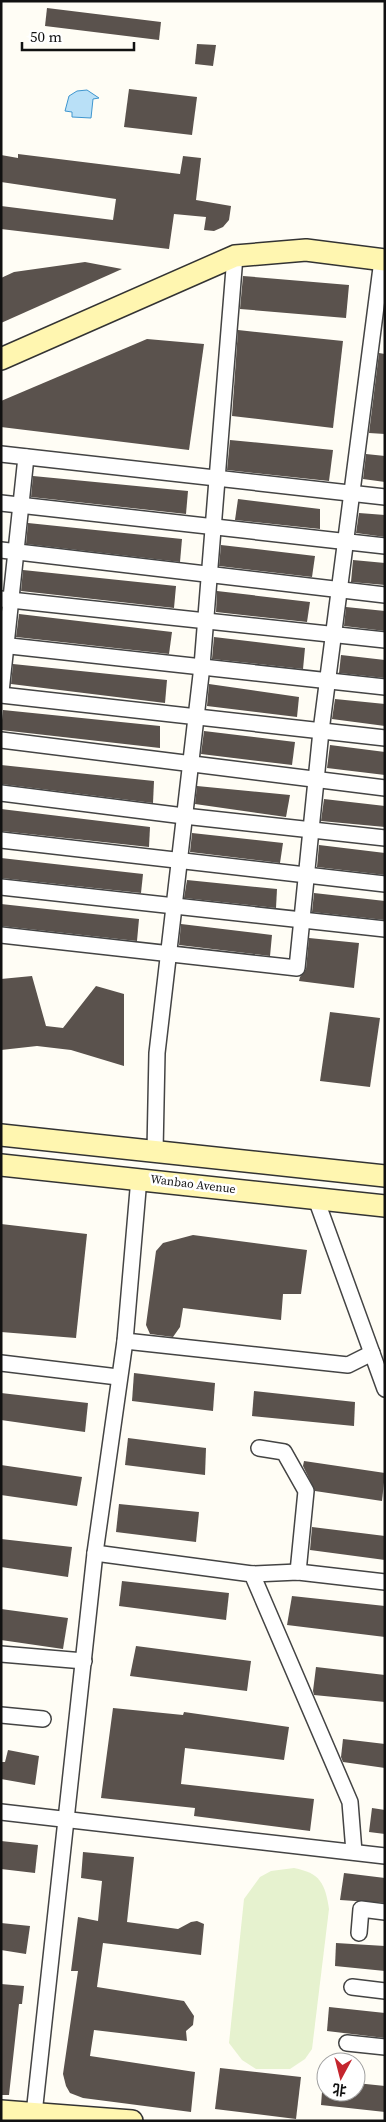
<svg xmlns="http://www.w3.org/2000/svg" width="386" height="2122" font-family="'Source Serif 4','Noto Sans SC',serif">
<rect width="100%" height="100%" fill="#fffdf5"/>
<path fill="#e6f2cf" d="M294,1868C320,1873 325,1883 329,1909L312,2049L305,2059L290,2069H256L242,2060L229,2043L244,1899L260,1877L271,1871Z"/>
<polygon fill="#b9e0f7" stroke="#3f96cf" points="87,90 99,98 93,99 91,118 72,117 72,112 65,111 69,96 77,91"/>
<g fill="#5a524d">
<polygon points="47,8 161,22 159,40 45,26"/>
<polygon points="197,44 216,45 213,66 195,64"/>
<polygon points="129,89 197,97 192,135 124,127"/>
<polygon points="18,154 180,174 183,156 201,158 196,200 231,206 229,220 223,227 214,231 204,230 206,217 174,214 169,249 1,229 1,206 113,220 116,199 1,182 1,155 18,158"/>
<polygon points="85,262 122,269 1,323 1,278 14,272"/>
<polygon points="243,276 349,285 346,318 240,309"/>
<polygon points="238,330 343,341 333,428 232,416"/>
<polygon points="147,339 204,344 189,450 1,427 1,401"/>
<polygon points="379,353 385,354 385,434 369,433"/>
<polygon points="230,440 333,450 329,481 227,470"/>
<polygon points="366,454 385,456 385,482 363,479"/>
<polygon points="33,476 188,491 186,514 31,497"/>
<polygon points="238,499 320,509 320,529 235,520"/>
<polygon points="359,513 385,515 385,537 356,533"/>
<polygon points="28,523 182,539 180,562 26,544"/>
<polygon points="221,545 315,556 312,577 219,566"/>
<polygon points="353,560 385,563 385,585 351,582"/>
<polygon points="23,570 176,586 174,608 21,591"/>
<polygon points="217,591 310,602 307,622 216,612"/>
<polygon points="346,607 385,611 385,631 344,626"/>
<polygon points="19,614 172,632 169,654 16,637"/>
<polygon points="214,637 305,648 303,669 212,659"/>
<polygon points="341,655 385,660 385,678 339,673"/>
<polygon points="13,664 167,680 165,703 11,684"/>
<polygon points="209,684 299,697 297,717 207,706"/>
<polygon points="335,699 385,704 385,726 332,719"/>
<polygon points="3,710 160,726 160,748 1,730"/>
<polygon points="204,731 295,742 292,765 201,754"/>
<polygon points="330,745 385,752 385,775 327,768"/>
<polygon points="1,765 154,781 153,803 1,784"/>
<polygon points="197,786 290,795 286,817 195,804"/>
<polygon points="324,799 385,806 385,827 321,821"/>
<polygon points="1,809 150,827 149,847 1,831"/>
<polygon points="192,833 283,843 280,863 190,852"/>
<polygon points="319,845 385,853 385,875 317,867"/>
<polygon points="1,858 143,874 141,893 1,878"/>
<polygon points="187,880 277,889 276,908 184,898"/>
<polygon points="314,893 385,901 385,920 312,912"/>
<polygon points="1,904 139,919 137,941 1,926"/>
<polygon points="181,924 272,935 270,956 179,945"/>
<polygon points="309,938 359,943 354,988 299,981 300,977 306,969"/>
<polygon points="32,976 46,1026 63,1028 96,986 124,994 124,1066 71,1050 37,1046 1,1050 1,979"/>
<polygon points="330,1012 380,1018 370,1087 320,1081"/>
<polygon points="1,1224 87,1234 76,1338 1,1332"/>
<polygon points="193,1235 307,1250 301,1294 283,1294 281,1320 183,1308 180,1327 173,1337 150,1334 146,1325 156,1251 163,1243"/>
<polygon points="134,1373 215,1383 213,1411 132,1401"/>
<polygon points="254,1391 355,1402 354,1426 252,1416"/>
<polygon points="1,1393 88,1403 85,1432 1,1420"/>
<polygon points="128,1438 206,1448 205,1475 125,1465"/>
<polygon points="304,1461 385,1473 382,1501 315,1491 303,1466"/>
<polygon points="1,1465 82,1477 77,1506 1,1495"/>
<polygon points="119,1504 199,1512 196,1542 116,1532"/>
<polygon points="312,1527 385,1536 385,1560 310,1550"/>
<polygon points="1,1539 72,1547 68,1577 1,1567"/>
<polygon points="122,1581 229,1593 226,1620 119,1606"/>
<polygon points="292,1596 385,1606 385,1637 287,1625"/>
<polygon points="1,1609 68,1618 63,1649 1,1640"/>
<polygon points="136,1646 251,1661 247,1691 130,1676"/>
<polygon points="316,1667 385,1675 385,1702 314,1695 313,1691"/>
<polygon points="113,1708 183,1715 184,1712 289,1727 284,1760 185,1748 181,1784 314,1799 310,1831 194,1816 195,1808 101,1798"/>
<polygon points="343,1739 385,1744 385,1768 343,1762 341,1757"/>
<polygon points="8,1750 39,1756 35,1785 1,1779 1,1762 5,1762"/>
<polygon points="372,1808 385,1810 385,1834 369,1832"/>
<polygon points="1,1841 38,1845 35,1873 1,1869"/>
<polygon points="83,1852 134,1857 127,1922 178,1929 191,1922 197,1921 204,1924 201,1955 103,1943 97,1987 184,2001 194,2016 193,2025 186,2031 187,2041 94,2030 90,2056 195,2072 191,2112 83,2098 70,2093 66,2086 63,2074 78,1971 71,1971 78,1917 98,1921 102,1881 81,1878"/>
<polygon points="344,1873 385,1878 385,1903 340,1900"/>
<polygon points="1,1923 30,1926 26,1954 1,1950"/>
<polygon points="336,1943 385,1946 385,1971 335,1966"/>
<polygon points="1,1984 24,1986 22,2004 19,2004 9,2095 1,2095"/>
<polygon points="329,2007 385,2013 385,2038 327,2031"/>
<polygon points="220,2068 301,2077 296,2119 215,2109"/>
<polygon points="356,2083 385,2086 385,2112 321,2105 322,2092 356,2092"/>
</g>
<g fill="none" stroke-linecap="round" stroke-linejoin="round">
<g stroke="#444" stroke-width="18">
<g id="street">
<polyline points="1,454 385,497"/>
<polyline points="1,503 385,546"/>
<polyline points="1,550 385,595"/>
<polyline points="1,599 385,640"/>
<polyline points="1,645 385,687"/>
<polyline points="1,692 26,457"/>
<polyline points="1,695 385,738"/>
<polyline points="1,740 385,788"/>
<polyline points="1,793 184,816 385,838"/>
<polyline points="1,840 385,884"/>
<polyline points="1,887 385,929"/>
<polyline points="1,935 297,968 321,731 382,260"/>
<polyline points="155,1151 157,1053 202,666 235,256"/>
<polyline points="316,1199 385,1389"/>
<polyline points="125,1341 348,1365 372,1353"/>
<polyline points="1,1363 118,1377"/>
<polyline points="259,1448 284,1452 306,1491 298,1572"/>
<polyline points="95,1553 252,1574 350,1802 354,1852"/>
<polyline points="252,1574 298,1572 385,1582"/>
<polyline points="1,1654 84,1661"/>
<polyline points="1,1715 43,1719"/>
<polyline points="1,1812 385,1856"/>
<polyline points="359,1933 361,1909 385,1912"/>
<polyline points="352,1987 385,1991"/>
<polyline points="347,2043 385,2047"/>
<polyline points="39,2121 34,2114 95,1553 125,1341 139,1178"/>
</g>
</g>
<g stroke="#333" stroke-width="24">
<g id="secondary">
<polyline points="1,359 235,256 306,250 385,260"/>
<polyline points="1,1135 385,1176"/>
<polyline points="1,1165 385,1206"/>
<polyline points="1,2111 132,2121"/>
</g>
</g>
<use href="#street" stroke="#fff" stroke-width="15"/>
<use href="#secondary" stroke="#fff6b0" stroke-width="21"/>
</g>
<g text-anchor="middle" dominant-baseline="central" stroke-width="5" stroke-linejoin="round" paint-order="stroke">
<g font-size="12" fill="#111" stroke="#fff">
<text transform="translate(193 1184) rotate(7)">Wanbao Avenue</text>
</g>
</g>
<rect width="386" height="2122" fill="none" stroke="#111111" stroke-width="5"/>
<g transform="translate(341 2077) rotate(187)"><circle r="24" fill="#ffffff" stroke="#a0a0a0"/>
<path d="M0-4L9 19L0 12L-9 19Z" fill="#c4262e"/>
<text y="-8" font-size="14" font-weight="bold" text-anchor="middle" fill="#111111">北</text>
</g>
<path d="M22 42v8h112v-8" fill="none" stroke="#111111" stroke-width="2.5"/>
<text x="30" y="42" font-size="15" fill="#111111" stroke="#ffffff" stroke-width="4" paint-order="stroke">50 m</text>
</svg>
